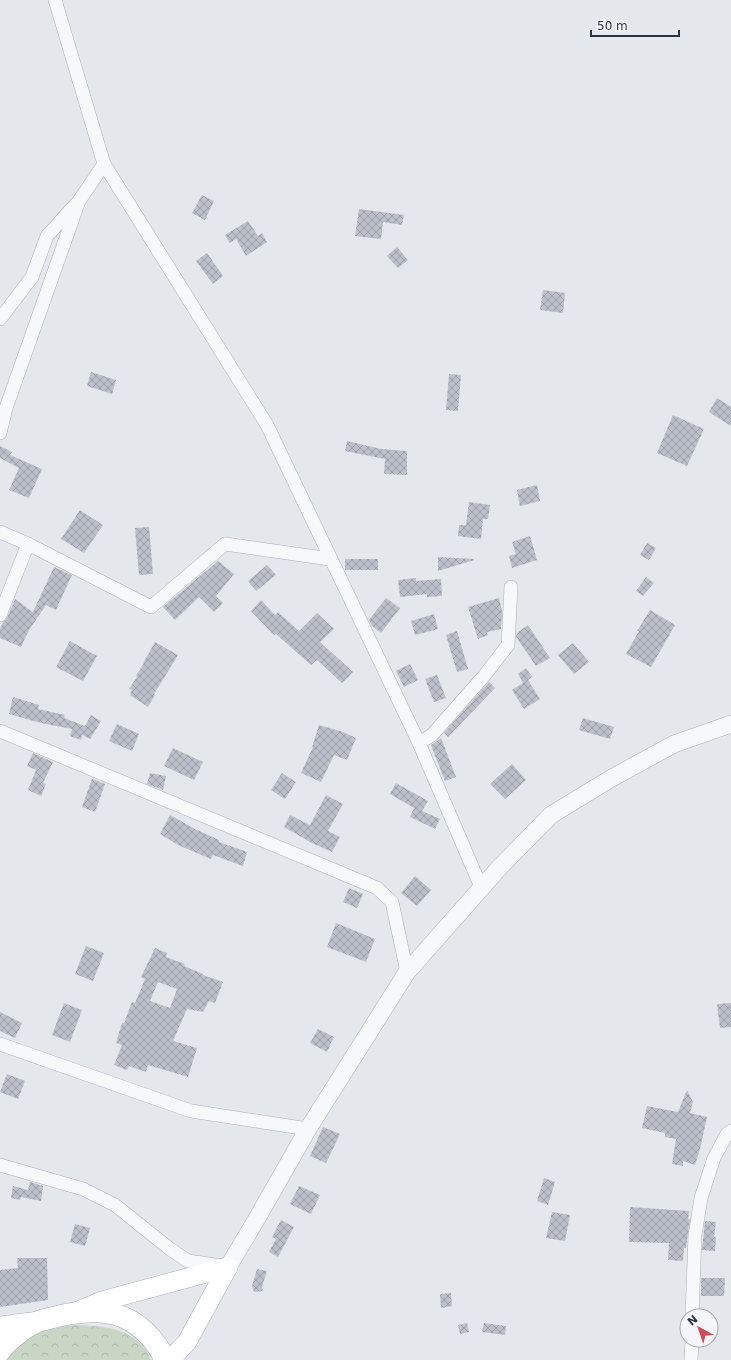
<svg xmlns="http://www.w3.org/2000/svg" width="731" height="1360" font-family="'DejaVu Sans',sans-serif">
<defs>
<pattern id="park-crowns" width="20" height="18" patternUnits="userSpaceOnUse"><rect width="20" height="18" fill="#c9d6c5"/><path d="M2 6a3 3 0 1 1 6 0M12 15a3 3 0 1 1 6 0" fill="none" stroke="#adb8ab"/></pattern>
<pattern id="building-cross-hatch" width="8" height="8" patternUnits="userSpaceOnUse"><rect width="8" height="8" fill="#bbc0ca"/><path d="M0 0l8 8M0 8l8-8" fill="none" stroke="#989da6"/></pattern>
</defs>
<rect width="100%" height="100%" fill="#e4e7ec"/>
<path fill="url(#park-crowns)" d="M74,1325C103,1326 140,1328 151,1360H7C14,1349 30,1333 43,1329C53,1326 64,1326 74,1325Z"/>
<g fill="url(#building-cross-hatch)" fill-rule="evenodd">
<polygon points="202,195 214,201 205,220 192,213"/>
<polygon points="359,209 404,215 402,225 383,222 381,239 355,236"/>
<polygon points="248,221 258,236 262,233 267,242 246,256 236,239 230,243 225,235"/>
<polygon points="397,247 408,260 398,268 387,256"/>
<polygon points="207,253 223,276 213,284 196,261"/>
<polygon points="543,290 565,293 563,313 540,310"/>
<polygon points="91,372 116,380 112,394 87,386"/>
<polygon points="449,374 461,375 458,411 446,410"/>
<polygon points="717,398 731,407 731,426 709,412"/>
<polygon points="673,415 704,429 687,466 657,453"/>
<polygon points="347,441 381,449 407,451 407,475 384,474 385,459 345,451"/>
<polygon points="0,446 12,452 10,455 42,469 29,498 9,490 19,468 0,458"/>
<polygon points="537,485 540,501 520,506 517,490"/>
<polygon points="469,502 490,505 488,519 483,519 481,539 458,536 459,525 466,525"/>
<polygon points="80,510 103,525 84,553 61,539"/>
<polygon points="149,527 153,574 139,575 135,528"/>
<polygon points="530,536 537,560 512,568 509,556 516,554 512,542"/>
<polygon points="647,543 656,548 649,560 640,555"/>
<polygon points="438,557 474,559 474,560 438,571"/>
<rect x="345" y="559" width="33" height="11"/>
<polygon points="218,561 234,574 216,596 223,603 214,612 199,597 175,620 163,607"/>
<polygon points="267,565 276,575 256,591 248,581"/>
<polygon points="54,567 72,575 56,610 46,605 29,630 21,647 0,638 0,629 3,622 7,618 15,599 33,612"/>
<polygon points="646,577 654,583 643,596 636,591"/>
<polygon points="416,578 416,581 441,579 442,596 427,597 427,594 400,597 398,580"/>
<polygon points="386,598 400,608 381,633 372,626 369,620"/>
<polygon points="499,598 502,611 501,629 487,632 488,635 478,639 468,607"/>
<polygon points="261,600 275,615 278,612 299,631 317,613 334,629 320,642 353,672 342,683 317,660 311,665 276,634 274,635 251,611"/>
<polygon points="650,610 675,625 651,667 626,654 639,631 637,631"/>
<polygon points="434,614 438,629 415,635 411,621"/>
<polygon points="528,625 550,658 536,666 516,637 517,633"/>
<polygon points="457,631 468,669 457,672 446,635"/>
<polygon points="70,641 97,656 83,681 56,667"/>
<polygon points="155,642 178,655 154,694 155,695 148,707 130,695 132,690 129,689 137,677 136,676 144,663 143,663"/>
<polygon points="573,643 589,662 574,674 558,655"/>
<polygon points="410,664 418,680 404,687 396,671"/>
<polygon points="526,668 532,677 528,680 540,699 524,709 512,690 523,683 518,674"/>
<polygon points="437,675 446,698 434,702 425,679"/>
<polygon points="489,682 495,688 448,737 444,733"/>
<polygon points="13,697 39,705 38,709 65,715 64,718 85,726 91,715 101,721 90,739 82,735 81,740 70,736 72,729 41,723 9,714"/>
<polygon points="583,718 614,727 610,739 579,730"/>
<polygon points="117,724 139,734 132,751 109,741"/>
<polygon points="319,725 343,732 356,738 347,760 334,755 321,782 301,773 313,747 312,747"/>
<polygon points="441,738 456,777 445,781 431,745"/>
<polygon points="173,748 203,762 194,780 164,766"/>
<polygon points="33,753 53,762 43,783 46,784 41,796 28,790 36,770 27,766"/>
<polygon points="512,764 526,780 505,799 490,784"/>
<polygon points="150,773 166,776 163,790 147,784"/>
<polygon points="282,773 296,782 285,799 271,790"/>
<polygon points="92,779 105,784 95,812 82,807"/>
<polygon points="396,783 428,801 422,811 440,819 435,829 410,817 414,808 390,794"/>
<polygon points="326,795 343,804 328,831 340,837 332,852 310,842 284,827 290,815 310,825"/>
<polygon points="170,815 195,829 219,840 219,842 247,852 243,866 213,855 211,859 178,845 160,834"/>
<polygon points="415,876 431,890 417,906 401,893"/>
<polygon points="349,888 363,894 357,908 343,902"/>
<polygon points="336,923 375,939 366,962 327,947"/>
<polygon points="86,946 104,953 93,981 75,974"/>
<path d="M155,948L167,953L166,957L185,964L184,966L203,974V975L223,982L215,1003L209,1001L203,1012L187,1009L173,1041L197,1048L188,1077L148,1065L146,1072L129,1066L127,1070L114,1065L122,1045L116,1043L122,1023H124L132,1002L135,1003L145,979L141,977ZM158,982L177,989L170,1008L150,1001Z"/>
<polygon points="64,1003 82,1010 70,1042 52,1035"/>
<polygon points="731,1003 731,1027 720,1028 717,1004"/>
<polygon points="0,1012 22,1023 15,1038 0,1031"/>
<polygon points="318,1029 334,1037 327,1052 310,1043"/>
<polygon points="7,1074 25,1081 18,1099 0,1092"/>
<polygon points="687,1090 693,1102 690,1113 707,1117 700,1149 695,1165 683,1161 683,1166 672,1164 676,1139 665,1137 665,1133 642,1128 647,1106 678,1112"/>
<polygon points="323,1127 340,1134 326,1163 310,1156"/>
<polygon points="544,1178 555,1182 548,1205 537,1201"/>
<polygon points="30,1182 43,1186 41,1201 21,1197 20,1200 11,1198 13,1186 28,1190"/>
<polygon points="299,1186 320,1195 311,1214 290,1204"/>
<polygon points="630,1207 689,1211 688,1219 690,1219 686,1248 684,1248 683,1261 668,1260 669,1243 629,1242"/>
<polygon points="552,1212 570,1215 565,1241 546,1238"/>
<polygon points="281,1220 294,1227 278,1257 269,1252 276,1239 272,1237"/>
<polygon points="705,1221 716,1222 714,1237 716,1237 715,1251 702,1250"/>
<polygon points="75,1224 90,1228 85,1246 70,1242"/>
<polygon points="17,1258 47,1258 48,1300 0,1307 0,1270 18,1268"/>
<polygon points="257,1269 267,1271 262,1287 263,1291 254,1292 252,1286"/>
<polygon points="701,1278 725,1278 724,1296 701,1296"/>
<polygon points="451,1293 452,1306 441,1308 440,1294"/>
<polygon points="467,1323 469,1332 460,1334 458,1325"/>
<polygon points="484,1323 506,1326 505,1335 482,1332"/>
</g>
<g fill="none" stroke-linecap="round" stroke-linejoin="round">
<g stroke="#a9aeb7" stroke-width="14">
<g id="minor">
<polyline points="55,0 104,164 267,425 419,743 481,887"/>
<polyline points="0,319 32,277 47,236 75,205"/>
<polyline points="0,433 6,408 79,201 104,164"/>
<polyline points="0,532 28,544"/>
<polyline points="0,615 28,544 151,607 225,544 330,559"/>
<polyline points="0,731 377,888 392,902 407,972"/>
<polyline points="419,743 432,735 484,676 508,645 511,587"/>
<polyline points="0,1044 191,1111 308,1129"/>
<polyline points="0,1165 83,1189 115,1205 170,1249 188,1261 222,1266"/>
<polyline points="692,1316 695,1235 701,1198 714,1158 727,1134 731,1131"/>
<polyline points="691,1360 692,1340"/>
</g>
</g>
<g stroke="#a9aeb7" stroke-width="18">
<polyline id="tertiary" points="228,1267 259,1215 308,1129 407,972 499,868 551,815 610,779 674,744 731,724"/>
</g>
<g stroke="#a9aeb7" stroke-width="20">
<g id="secondary">
<polyline points="76,1312 102,1301 228,1267"/>
<polyline points="170,1360 187,1342 228,1267"/>
</g>
</g>
<g stroke="#a3abb8" stroke-width="22">
<g id="primary">
<polyline points="0,1327 32,1323"/>
<path d="M0,1351C7,1342 22,1329 33,1324C37,1321 43,1320 47,1319C69,1313 92,1309 114,1314C137,1320 156,1339 165,1360"/>
</g>
</g>
<use href="#minor" stroke="#f7f8fa" stroke-width="13"/>
<use href="#tertiary" stroke="#f7f8fa" stroke-width="17"/>
<use href="#secondary" stroke="#fff" stroke-width="19"/>
<use href="#primary" stroke="#fff" stroke-width="21"/>
</g>
<g transform="translate(699 1328) rotate(320)"><circle r="19" fill="#f4f6f9" stroke="#a4a8b1"/>
<path d="M0-3L7 15L0 10L-7 15Z" fill="#d1495b"/>
<text y="-6" font-size="11" font-weight="bold" text-anchor="middle" fill="#2b3445">N</text>
</g>
<path d="M591 30v6h88v-6" fill="none" stroke="#2b3445" stroke-width="2"/>
<text x="597" y="30" font-size="12" fill="#2b3445" stroke="#f4f6f9" stroke-width="3" paint-order="stroke">50 m</text>
</svg>
